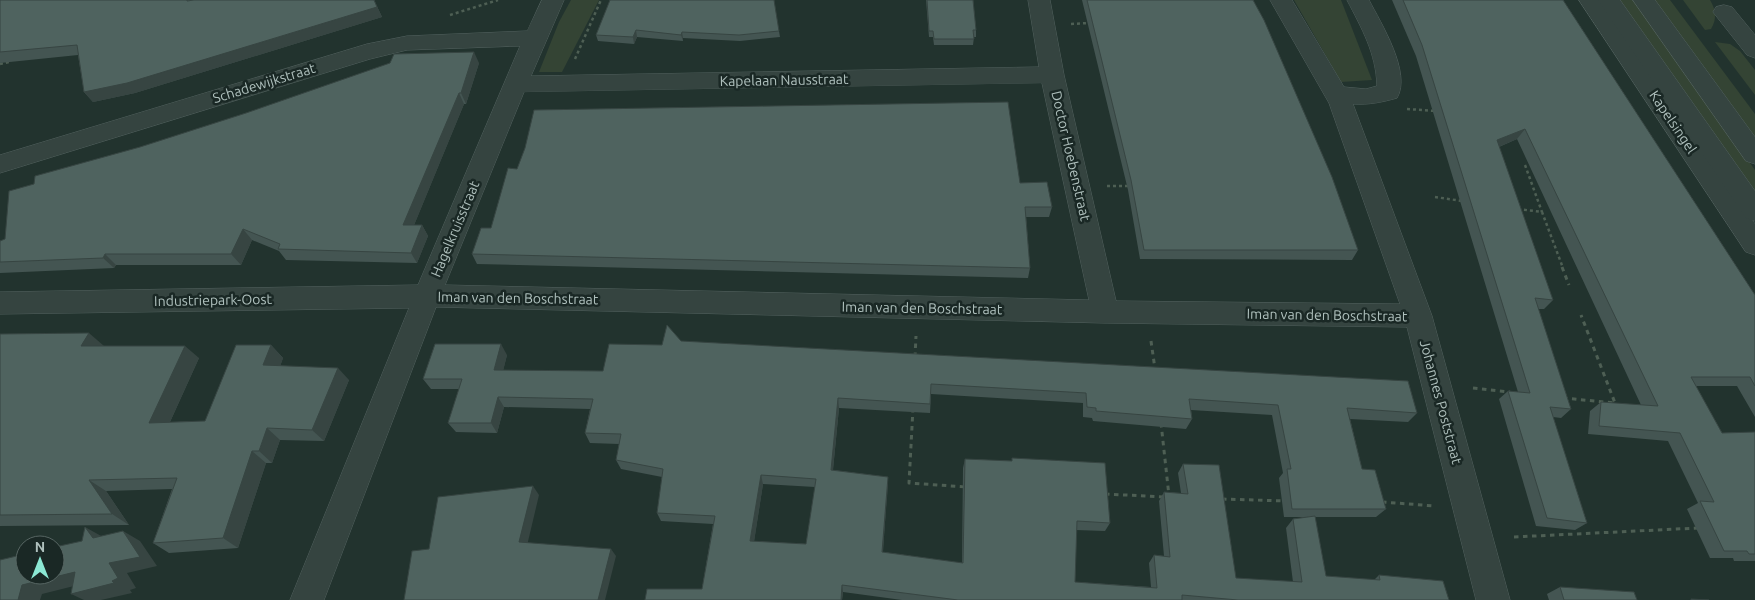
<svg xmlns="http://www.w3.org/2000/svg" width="1755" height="600" font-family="Ubuntu,sans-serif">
<rect width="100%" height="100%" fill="#22332e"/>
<g fill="#344434">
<polygon points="571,0 599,0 562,72 539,72 559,22"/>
<polygon points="1294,0 1341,0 1372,80 1341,82"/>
<polygon points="1618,0 1634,0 1755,170 1755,197"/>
<polygon points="1652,0 1670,0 1755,114 1755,142"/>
<path d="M1683,0H1710C1716,10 1717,19 1711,29L1705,30Z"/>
<polygon points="1715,42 1730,44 1740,51 1755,70 1755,95"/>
</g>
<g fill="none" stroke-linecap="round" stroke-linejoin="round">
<g stroke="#52615e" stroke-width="1">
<g id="minor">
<path d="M542,0H564L531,76L1039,67L1028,0H1050L1064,75L1116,301L1400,304L1329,103L1270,0H1292L1344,87L1366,89L1377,86C1376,53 1362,29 1347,0H1369C1381,23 1412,73 1397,98C1383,102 1369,105 1353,104L1432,316L1510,600H1476L1407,327L1105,323L436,307L324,600H290L409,308L0,314V292L418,285L520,46L407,50L370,59L0,173V155L367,44L407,36L527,31ZM1042,83L1089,300L445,285L524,92Z"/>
<polygon points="1579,0 1601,0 1755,224 1755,255 1746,252"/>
<polygon points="1724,5 1732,7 1755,35 1755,58 1747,55 1713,12 1716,7"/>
</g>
</g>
<g stroke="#52615e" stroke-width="1">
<g id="tertiary">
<polygon points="1598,0 1620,0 1755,191 1755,221 1746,218"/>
<polygon points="1633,0 1655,0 1755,137 1755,164 1746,161"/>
</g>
</g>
<g stroke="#4e5f54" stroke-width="2.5" stroke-dasharray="3 3" stroke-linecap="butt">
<polyline points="450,15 498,0"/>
<polyline points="1071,24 1090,23"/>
<polyline points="575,59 601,0"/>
<polyline points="0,64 9,62"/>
<polyline points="1407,109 1436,111"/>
<polyline points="1525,165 1542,212"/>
<polyline points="1107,186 1131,186"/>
<polyline points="1435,197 1462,201"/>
<polyline points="1518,209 1542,212 1563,268"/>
</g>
<g stroke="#4e5f54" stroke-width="3" stroke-dasharray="4.5 4.5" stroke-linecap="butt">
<polyline points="1562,267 1569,285"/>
<polyline points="1151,341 1155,369"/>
<polyline points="915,357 916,336"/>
<polyline points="1473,388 1510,392"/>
<polyline points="1563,398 1615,403 1581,315"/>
<polyline points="913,408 909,483 966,487"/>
<polyline points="1161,423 1169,496"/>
<polyline points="1105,494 1166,497"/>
<polyline points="1222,499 1286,501"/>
<polyline points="1382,502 1435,506"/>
<polyline points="1514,537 1698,528"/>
</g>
<use href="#minor" fill="#354440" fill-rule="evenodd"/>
<use href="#tertiary" fill="#354440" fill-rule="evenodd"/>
</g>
<g fill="#445552" fill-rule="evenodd">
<polygon points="0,0 374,0 382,17 135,93 93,102 84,92 78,55 0,63"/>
<polygon points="610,0 779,31 780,37 740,41 683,38 683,41 637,37 634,44 598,41 596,35"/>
<polygon points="926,0 973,0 976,30 976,37 974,37 973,45 934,45 933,37 929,37"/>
<polygon points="1082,0 1253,0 1358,250 1352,260 1140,259 1128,190"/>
<polygon points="1392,0 1563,0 1755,295 1755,417 1737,386 1696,386 1722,433 1755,432 1755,561 1734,561 1733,558 1710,558 1687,509 1698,503 1668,441 1588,434 1590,411 1601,402 1641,405 1517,139 1499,147 1553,300 1544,309 1538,309 1571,409 1561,418 1553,417 1587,523 1575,530 1536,526 1499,399 1508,391 1518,392 1416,56"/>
<polygon points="479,63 466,104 464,104 414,225 422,225 428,236 417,263 286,260 279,251 252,240 241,265 116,265 114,268 0,273 0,241"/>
<polygon points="1020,183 1052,207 1049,217 1026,217 1030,268 1028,278 477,264 472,254 491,228"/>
<polygon points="0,334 199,358 170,422 205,421 271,345 283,358 280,366 349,380 324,441 280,440 272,463 266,463 238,548 169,553 153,543 172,489 106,491 129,525 0,526"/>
<path d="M681,341L1417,413L1408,422L1350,419L1362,469L1386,509L1376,517H1315L1326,576L1374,580L1379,575L1449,600H902L843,592L842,600H645L702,589L713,524L661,521L657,513L662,477L621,469L616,460L619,444L590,443L585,433L590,409L504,407L497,433L456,432L448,423L459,389H431L423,379L507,355L503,370L603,371L662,345ZM931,394L1083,403V417L1092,418L1093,421L1186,429L1192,419L1191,410L1272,415L1283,473L1279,478L1284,517H1306L1293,519L1286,528L1293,582L1236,578L1183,464L1178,473L1181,493L1164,492L1159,501L1164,556L1154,555L1149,563L1151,587L1075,582L1076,530L1105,531L1110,523L1012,458V461L965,459L963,468L962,563L883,552L888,477L833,470L839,408L930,413ZM763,484L815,487L806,544L754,541Z"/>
<polygon points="1560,587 1637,600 1549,600 1547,594"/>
</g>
<g fill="#374542">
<polygon points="374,0 382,17 135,93 93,102 84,92"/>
<polygon points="636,30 637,37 634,44 633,37"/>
<polygon points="682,32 683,38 683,41 681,35"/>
<polygon points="474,52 479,63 466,104 461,93"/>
<polygon points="459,93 464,104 410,235 403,225"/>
<polygon points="1525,129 1517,139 1489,151 1497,140"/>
<polygon points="422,225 428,236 417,263 411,253"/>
<polygon points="243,229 252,240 241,265 231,254"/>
<polygon points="105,254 116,265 114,268 103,258"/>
<polygon points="89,333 104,346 81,346"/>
<polygon points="501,344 507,355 501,380 494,370"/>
<polygon points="271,345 283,358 276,378 263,365"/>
<polygon points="185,346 199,358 164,435 149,423"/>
<polygon points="338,368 349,380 324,441 312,430"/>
<polygon points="498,397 504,407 497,433 491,423"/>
<polygon points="838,398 839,408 832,479 831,470"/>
<polygon points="267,428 280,440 272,463 259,451"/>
<polygon points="252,451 266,463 238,548 223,538"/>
<polygon points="761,475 763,484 753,549 750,541"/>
<polygon points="888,477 888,486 882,560 882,552"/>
<polygon points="89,480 106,491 129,525 112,514"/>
<polygon points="533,486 539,495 526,550 519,542"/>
<polygon points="85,527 103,537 93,538"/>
<polygon points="123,531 140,541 157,566 127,573 136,588 130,590 132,593 101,600 84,600 71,594 112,581 109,563"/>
<polygon points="611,549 616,556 605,600 598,600"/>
<polygon points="75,572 94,581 42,594 40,600 18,600 22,585"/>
<polygon points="842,585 843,592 842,600 841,600"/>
</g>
<g fill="#4f635f" stroke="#374542" fill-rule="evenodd">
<polygon points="0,0 187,0 187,1 194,0 374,0 377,7 127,83 84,92 77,45 0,52"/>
<polygon points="610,0 774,0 779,31 739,35 682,32 681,35 636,30 633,37 596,35"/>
<polygon points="927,0 973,0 976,30 973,30 974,39 934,39 933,31 929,31"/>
<polygon points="1087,0 1253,0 1264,20 1332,177 1358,250 1144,250 1131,180"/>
<polygon points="1403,0 1563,0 1755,295 1755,386 1750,377 1691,377 1722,433 1755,432 1755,554 1749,554 1747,551 1724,551 1700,501 1714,502 1680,433 1599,426 1601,402 1658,406 1525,129 1497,140 1553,300 1535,298 1571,409 1550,407 1587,523 1547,518 1508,391 1530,393 1422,45"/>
<polygon points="474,52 461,93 459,93 403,225 422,225 411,253 278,249 280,244 243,229 231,254 105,254 103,258 0,262 0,241 5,239 9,191 34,184 35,176 140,147 246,113 390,63 394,54"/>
<polygon points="1008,102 1020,183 1047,182 1052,207 1025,207 1030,268 472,254 481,228 491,228 508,168 517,169 525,148 534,110"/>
<path d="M667,325L681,341L1408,381L1417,413L1347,408L1362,469L1375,470L1386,509H1292L1287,469H1291L1278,405L1189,399L1192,419L1096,411V408L1087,407L1086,393L931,384L930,404L838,398L831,470L888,477L882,552L963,563L965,459L1012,461V458L1105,463L1110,523L1077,521L1075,582L1157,588L1154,555L1170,557L1164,492L1188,494L1183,464L1219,465L1236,578L1302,582L1293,519L1315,516L1326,576L1380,580L1379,575L1443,581L1449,600H1238L1182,595V600H958L842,585L841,600H645L647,589H702L715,516L657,513L663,469L616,460L621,434L585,433L593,399L498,397L491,423H448L462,379H423L435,344H501L494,370L603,371L609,344L662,345ZM761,475L816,479L806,544L750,541Z"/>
<polygon points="89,333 81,346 185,346 149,423 205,421 236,345 271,345 263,365 338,368 312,430 267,428 259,451 252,451 223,538 153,543 177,478 89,480 112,514 0,515 0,334"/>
<polygon points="533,486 519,542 611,549 598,600 404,600 412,551 429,549 438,497"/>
<polygon points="85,527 93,538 123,531 140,557 109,563 118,578 112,581 114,583 71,594 75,572 22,585 18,600 0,600 0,560 25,554 25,575 55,575 55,547 82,541"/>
<polygon points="1560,587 1634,592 1637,600 1564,600"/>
<polygon points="1691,599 1709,600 1691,600"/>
</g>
<g text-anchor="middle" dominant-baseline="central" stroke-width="5" stroke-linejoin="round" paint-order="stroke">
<g font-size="14" fill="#afc0bd" stroke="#1a2825">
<text transform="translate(784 80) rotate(-1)">Kapelaan Nausstraat</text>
<text transform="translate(264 83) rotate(-17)">Schadewijkstraat</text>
<text transform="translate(1673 122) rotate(56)">Kapelsingel</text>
<text transform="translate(1071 156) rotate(77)">Doctor Hoebenstraat</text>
<text transform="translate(455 229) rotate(-67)">Hagelkruisstraat</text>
<text transform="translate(518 298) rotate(1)">Iman van den Boschstraat</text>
<text transform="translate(213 300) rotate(-1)">Industriepark-Oost</text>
<text transform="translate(922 308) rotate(1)">Iman van den Boschstraat</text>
<text transform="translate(1327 315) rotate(1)">Iman van den Boschstraat</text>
<text transform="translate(1441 402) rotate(75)">Johannes Poststraat</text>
</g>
</g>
<g transform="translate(40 560)"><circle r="24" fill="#1a2825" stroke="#566562"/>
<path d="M0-4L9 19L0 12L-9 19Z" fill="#8ce8d4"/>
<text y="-8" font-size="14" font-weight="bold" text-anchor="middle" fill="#afc0bd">N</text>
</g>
</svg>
